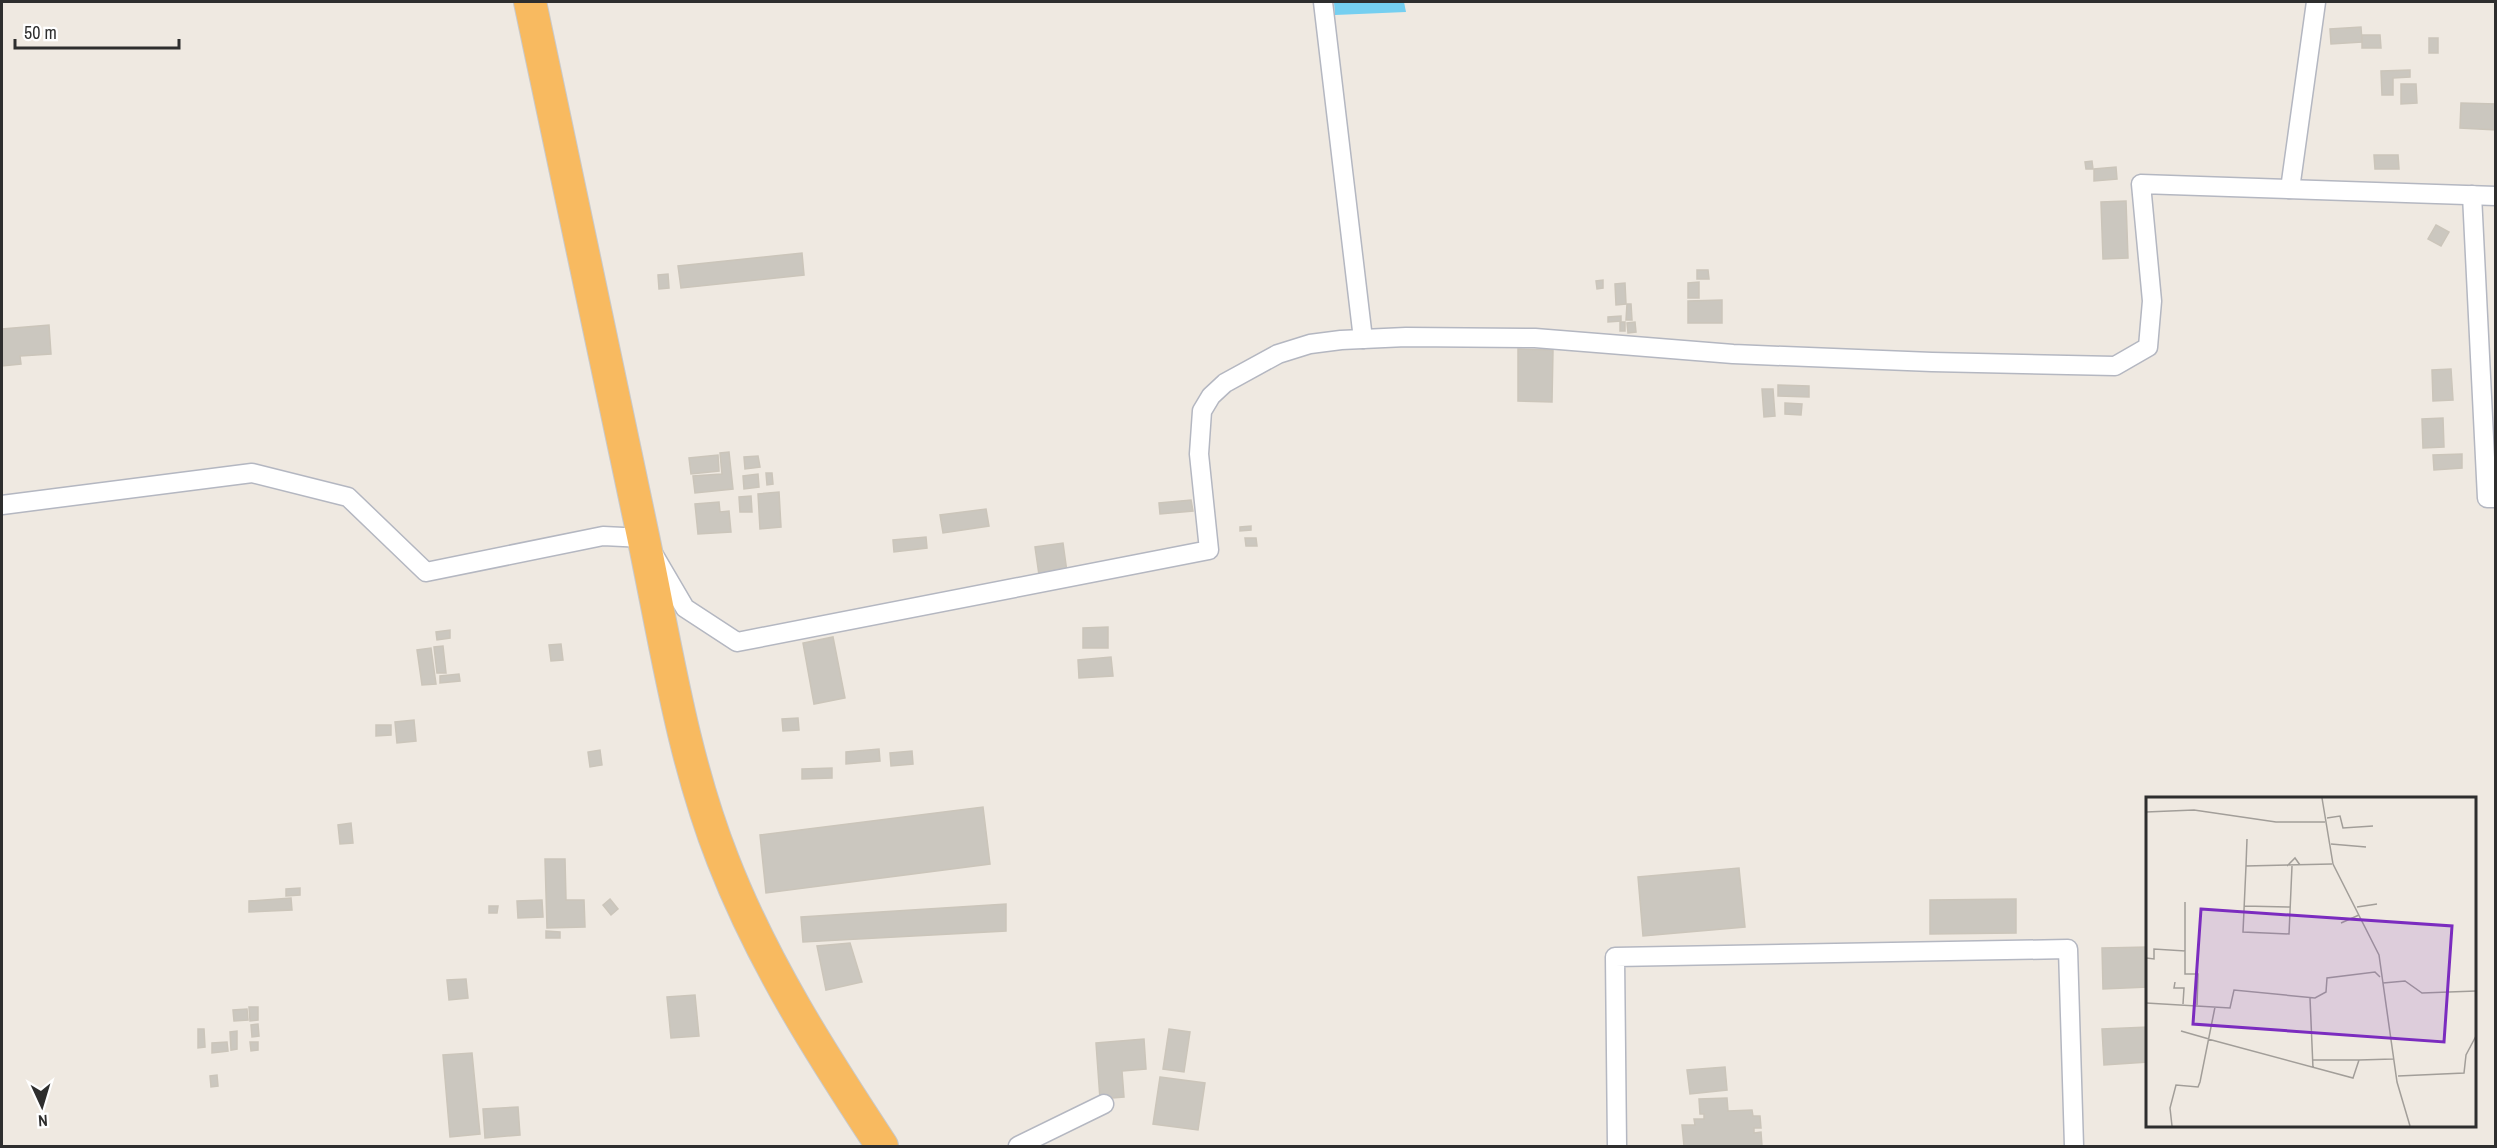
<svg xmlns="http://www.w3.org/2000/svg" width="2497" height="1148" font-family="'Archivo Narrow',sans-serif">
<rect width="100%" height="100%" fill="#efe9e1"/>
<polygon fill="#75cff0" points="1334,2 1404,2 1406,12 1335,15"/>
<g fill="#cbc7bf" stroke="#cbc5ba" stroke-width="1.5">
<polygon points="2361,27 2362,42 2331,44 2330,29"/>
<polygon points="2362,35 2380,35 2381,48 2362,48"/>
<rect x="2429" y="38" width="9" height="15"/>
<polygon points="2410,70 2410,77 2393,78 2393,95 2382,95 2381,71"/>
<polygon points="2401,84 2416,84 2417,103 2401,104"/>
<polygon points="2461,103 2496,104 2496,130 2460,128"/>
<polygon points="2374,155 2398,155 2399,169 2375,169"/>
<polygon points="2092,161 2093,169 2086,169 2085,162"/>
<polygon points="2116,167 2117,179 2094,181 2094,169"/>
<polygon points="2126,201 2128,258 2103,259 2101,202"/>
<polygon points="2436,225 2449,232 2441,246 2428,239"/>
<polygon points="802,253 804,275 681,288 678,266"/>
<polygon points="1697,270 1708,270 1709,279 1697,279"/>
<polygon points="668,274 669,288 659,289 658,275"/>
<polygon points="1603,280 1603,288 1597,289 1596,281"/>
<polygon points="1699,282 1699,298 1688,298 1688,283"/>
<polygon points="1625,283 1626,304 1616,305 1615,284"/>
<polygon points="1722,300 1722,323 1688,323 1688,301"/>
<polygon points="1627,304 1631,304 1632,320 1626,320"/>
<polygon points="1621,316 1621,321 1608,322 1608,317"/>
<rect x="1620" y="322" width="5" height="9"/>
<polygon points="1635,322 1636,332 1628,333 1627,323"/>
<polygon points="49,325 51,354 20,356 21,364 2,366 2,329"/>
<polygon points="1518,349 1553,350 1552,402 1518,401"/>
<polygon points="2451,369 2453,400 2433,401 2432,370"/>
<polygon points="1778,385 1809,386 1809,397 1778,396"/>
<polygon points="1762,389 1773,389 1775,416 1764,417"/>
<polygon points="1785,403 1802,404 1801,415 1785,414"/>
<polygon points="2443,418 2444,447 2423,448 2422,419"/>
<polygon points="729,452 733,489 695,493 693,476 722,474 720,453"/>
<polygon points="2462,454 2462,468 2434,470 2433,455"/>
<polygon points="718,455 719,471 691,474 689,458"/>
<polygon points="758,456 760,467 745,469 744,457"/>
<polygon points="766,473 772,473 773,484 767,485"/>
<polygon points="758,474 759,487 744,489 743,476"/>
<polygon points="779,492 781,527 760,529 758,494"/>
<polygon points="751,496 752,512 740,512 739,497"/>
<polygon points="1191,500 1193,511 1160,514 1159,503"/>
<polygon points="719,502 720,512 729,511 731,532 698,534 695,504"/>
<polygon points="986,509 989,526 943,533 940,515"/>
<polygon points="1251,526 1251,530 1240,531 1240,527"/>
<polygon points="926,537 927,548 894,552 893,540"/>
<polygon points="1245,538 1256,538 1257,546 1246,546"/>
<polygon points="1063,543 1067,572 1039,575 1035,547"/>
<polygon points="1108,627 1108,648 1083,648 1083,628"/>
<polygon points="450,630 450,638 437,640 436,632"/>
<polygon points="833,637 845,698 814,704 803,643"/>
<polygon points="561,644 563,660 551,661 549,645"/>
<polygon points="443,646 446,673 437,673 434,647"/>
<polygon points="431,648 436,684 422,685 417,650"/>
<polygon points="1111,657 1113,676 1079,678 1078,660"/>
<polygon points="459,674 460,681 440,683 440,676"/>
<polygon points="798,718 799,730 783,731 782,719"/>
<polygon points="414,720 416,741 397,743 395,722"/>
<polygon points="376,725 391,725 391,735 376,736"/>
<polygon points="879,749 880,761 846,764 846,752"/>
<polygon points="600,750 602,765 590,767 588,752"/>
<polygon points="912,751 913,764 891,766 890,753"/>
<polygon points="832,768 832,778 802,779 802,769"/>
<polygon points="983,807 990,864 766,893 760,835"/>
<polygon points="351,823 353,843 340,844 338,825"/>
<polygon points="545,859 565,859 566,900 584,900 585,927 547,928"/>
<polygon points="1739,868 1745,927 1643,936 1638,877"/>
<polygon points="300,888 300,895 286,896 286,889"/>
<polygon points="291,898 292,910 249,912 249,901"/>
<polygon points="610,899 618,909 611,915 603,905"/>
<polygon points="2016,899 2016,933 1930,934 1930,900"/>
<polygon points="542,900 543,917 518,918 517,901"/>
<polygon points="1006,904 1006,931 803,942 801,917"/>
<polygon points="489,906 498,906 497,913 489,913"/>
<polygon points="546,931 560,932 560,938 546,938"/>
<polygon points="850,943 862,982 826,990 817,946"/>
<polygon points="2148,947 2148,987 2103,989 2102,948"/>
<polygon points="466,979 468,998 449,1000 447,980"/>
<polygon points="695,995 699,1036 671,1038 667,997"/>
<polygon points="249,1007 258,1007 258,1020 250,1021"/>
<polygon points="247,1009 248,1020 234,1021 233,1010"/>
<polygon points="258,1024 259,1036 252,1037 251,1025"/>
<polygon points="2148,1027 2148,1062 2104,1065 2102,1029"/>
<polygon points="198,1029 204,1029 205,1047 198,1048"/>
<polygon points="1169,1029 1190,1032 1184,1072 1163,1069"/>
<polygon points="237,1031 237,1049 231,1050 230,1032"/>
<polygon points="1144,1039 1146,1069 1122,1071 1124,1097 1100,1099 1096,1043"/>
<polygon points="227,1042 228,1051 212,1053 212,1043"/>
<polygon points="250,1042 258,1042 258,1050 251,1051"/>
<polygon points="472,1053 480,1134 450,1137 443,1055"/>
<polygon points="1725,1067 1727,1090 1690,1094 1687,1070"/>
<polygon points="217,1075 218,1086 211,1087 210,1076"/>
<polygon points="1160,1077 1205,1083 1198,1130 1153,1124"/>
<polygon points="1727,1098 1728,1111 1752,1110 1753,1116 1760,1116 1761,1128 1754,1128 1754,1133 1761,1132 1762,1146 1684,1146 1682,1125 1695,1125 1694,1119 1704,1119 1704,1114 1700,1114 1699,1099"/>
<polygon points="518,1107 520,1135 485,1138 483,1109"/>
</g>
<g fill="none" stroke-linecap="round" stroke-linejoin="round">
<g stroke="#b4b7c1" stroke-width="21">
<g id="minor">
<polyline points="1323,2 1363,339"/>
<polyline points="2290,189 2316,2"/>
<polyline points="2472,195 2487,498 2496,498"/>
<polyline points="2,505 252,473 348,497 426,572 603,536 644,538 685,608 737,642 1209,550 1199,454 1202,411 1211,396 1225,383 1278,354 1310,344 1341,340 1406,337 1535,338 1733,354 1932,362 2115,366 2148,347 2152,301 2141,184 2496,196"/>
<polyline points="1018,1146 1104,1104"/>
<polyline points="1617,1146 1615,957 2068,949 2074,1146"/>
</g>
</g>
<g stroke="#c9c9c9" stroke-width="34">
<path id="trunk" d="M530,2C567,180 606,358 643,536C666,645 682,756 723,860C763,963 822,1055 882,1146"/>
</g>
<use href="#minor" stroke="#fff" stroke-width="18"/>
<use href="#trunk" stroke="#f8ba60" stroke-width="32"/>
</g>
<g transform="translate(2146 797)">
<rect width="330" height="330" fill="#efe9e1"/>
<path fill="none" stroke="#a29e99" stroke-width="1.5" d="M176,1L187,67L233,158L251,285L264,329M0,15L48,13L130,25H179M181,21L194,19L197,31L227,29M185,47L220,50M100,69L101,42M141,69L149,61L154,68M146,69L143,137L97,135L100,69L186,67M98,109L144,110M211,110L231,107M195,126L213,118M39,154V177H52L51,208M0,161L8,162V152L39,154V105M29,185L28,191H38L37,207M237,186L259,184L276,196L330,194M164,201L167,271M0,206L84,211L88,193L169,201L180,195L181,181L229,175L234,180M35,234L63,242M62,242L207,281L213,263H167M213,263L247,262M252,279L318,276L320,258L330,239M26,329L24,311L30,288L52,290L54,285L69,210"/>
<path fill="#7b2cbf" fill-opacity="0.15" stroke="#7b2cbf" stroke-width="3" d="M55,112L306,129L298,245L47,227Z"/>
<rect width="330" height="330" fill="none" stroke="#2e2e2e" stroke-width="3"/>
</g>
<rect width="2497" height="1148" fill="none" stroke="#2e2e2e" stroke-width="6"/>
<g transform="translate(42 1106) rotate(176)" stroke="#ffffff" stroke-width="4.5" paint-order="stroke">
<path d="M0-4.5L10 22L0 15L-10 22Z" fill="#2e2e2e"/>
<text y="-9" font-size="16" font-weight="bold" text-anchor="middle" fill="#2e2e2e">N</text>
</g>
<path d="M15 39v9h164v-9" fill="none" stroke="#2e2e2e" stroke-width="3"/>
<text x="24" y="39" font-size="18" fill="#2e2e2e" stroke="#ffffff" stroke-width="4.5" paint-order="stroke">50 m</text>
</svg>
